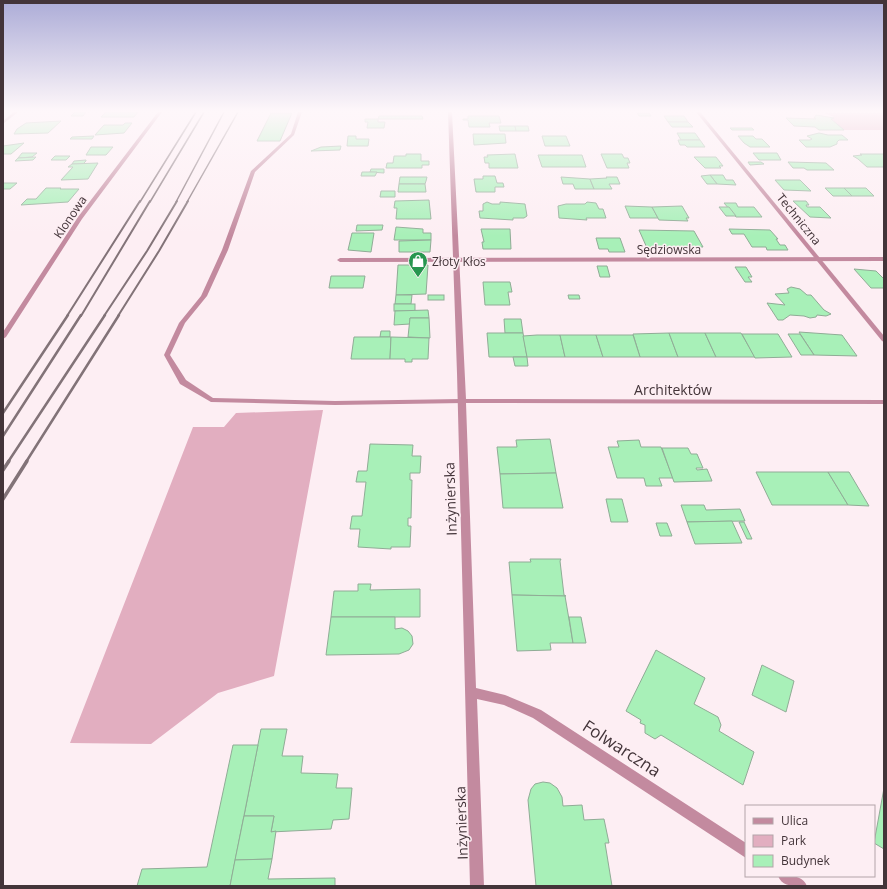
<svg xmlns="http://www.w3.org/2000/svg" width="887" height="889" font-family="'Open Sans',sans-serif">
<rect width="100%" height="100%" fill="#fdeef3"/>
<g fill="#e2aec0">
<polygon points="824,113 884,113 884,130 844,130 831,119 834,117"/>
<polygon points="323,410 274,676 218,693 151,744 70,743 193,427 224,427 236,413"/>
</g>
<g fill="#a8f0b8" stroke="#90ac96">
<polygon points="75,112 86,112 83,116 71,116"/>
<polygon points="106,112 138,112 134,117 101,117"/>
<polygon points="271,113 292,113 280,141 257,141"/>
<polygon points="637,113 649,113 651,116 639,116"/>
<polygon points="816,115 834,118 831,119 844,130 819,130 815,127 794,126 786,118 816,119 814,118"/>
<polygon points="379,116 422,116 423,119 378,119"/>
<polygon points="468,116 499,116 501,123 489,123 490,127 469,127 468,120 463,120 463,119 468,119"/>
<polygon points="664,116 684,116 688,122 668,122"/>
<polygon points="365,119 378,119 378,122 385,122 384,128 367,128 368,122 365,122"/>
<polygon points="61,121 48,133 14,134 17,129 26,123"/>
<polygon points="668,122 688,122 693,127 672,127"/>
<polygon points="125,123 132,123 124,133 95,135 104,125 123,125"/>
<polygon points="499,126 515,126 516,131 500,131"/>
<polygon points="515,126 528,126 529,131 516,131"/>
<polygon points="730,128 752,128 754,130 732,130"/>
<polygon points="677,133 695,133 700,140 681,140"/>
<polygon points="819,133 828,135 842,135 848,140 839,140 837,142 837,144 830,147 806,147 799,140 810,140 812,139 807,136"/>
<polygon points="473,134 505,134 506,143 474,145"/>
<polygon points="94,136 92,139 70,139 72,137"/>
<polygon points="348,136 356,136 356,139 369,139 368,146 347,146"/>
<polygon points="542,136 566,136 570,146 545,146"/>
<polygon points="738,136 753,136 756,139 762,139 770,147 750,147 744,143"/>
<polygon points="678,140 700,140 705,147 687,147 685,145 680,145"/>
<polygon points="24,143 11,154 3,154 3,146"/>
<polygon points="341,146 340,150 311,151 321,147"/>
<polygon points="91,147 113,147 106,155 86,155"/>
<polygon points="22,153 37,153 32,157 18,158"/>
<polygon points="753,153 777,153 781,160 759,160"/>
<polygon points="406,154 421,154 421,161 429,161 429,165 422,165 422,168 386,168 387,163 393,163 394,156 406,156"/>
<polygon points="515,154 518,168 489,168 489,163 485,163 484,157 488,157 487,155"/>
<polygon points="601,154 622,154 624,158 628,158 630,163 627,163 629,168 607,168"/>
<polygon points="860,154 884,154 884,167 867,167 858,159 853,156 862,155"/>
<polygon points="538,155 582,155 586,167 542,167"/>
<polygon points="55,156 70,156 66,160 51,160"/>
<polygon points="36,157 33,160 15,161 18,158"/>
<polygon points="694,157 716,157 723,166 719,166 721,168 705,168"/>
<polygon points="74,161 86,160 86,161 83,164 72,164"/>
<polygon points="748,162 761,162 764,164 750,165"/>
<polygon points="788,162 826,163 834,170 807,170 804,168 793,168"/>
<polygon points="98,163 88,179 61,180 73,167 68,167 72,164"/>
<polygon points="371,169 384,169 384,173 370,172"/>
<polygon points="362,172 377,172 375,176 361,176"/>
<polygon points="710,175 723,175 726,180 733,180 736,185 717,184"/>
<polygon points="710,175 717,184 707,184 701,176"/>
<polygon points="483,176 495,176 497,183 503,183 504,187 495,187 495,192 476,192 474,179 483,179"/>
<polygon points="400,177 427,177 426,181 425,184 399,184"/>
<polygon points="561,177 590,179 594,189 575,189 573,184 563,184"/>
<polygon points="606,177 617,177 620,184 609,184 612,189 594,189 590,179 607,178"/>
<polygon points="775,180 800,180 811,191 784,190"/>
<polygon points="3,183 17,183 10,189 3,189"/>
<polygon points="399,184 425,184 426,192 398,192"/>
<polygon points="46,188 61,188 60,189 79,189 68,202 21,205 27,199 36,199"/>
<polygon points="825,188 844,188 852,196 833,196"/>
<polygon points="844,188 866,188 874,196 852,196"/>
<polygon points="381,191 395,191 395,197 380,197"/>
<polygon points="429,200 431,219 396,219 397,208 394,208 395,201"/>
<polygon points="793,201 806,201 809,205 806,205 807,207 820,207 831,218 810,217"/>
<polygon points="487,202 492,204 500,204 500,202 525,204 527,216 524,218 513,218 513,220 480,218 479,211 483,211 483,204"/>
<polygon points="587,202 596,203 599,209 603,209 606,218 586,218 587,220 559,218 558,206 566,204 585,204"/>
<polygon points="724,203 736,203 738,207 754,207 762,217 736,217"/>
<polygon points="625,206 652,207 658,218 630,218"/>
<polygon points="682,206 689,218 686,218 688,221 659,220 652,207"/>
<polygon points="719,207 729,207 736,216 726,216"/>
<polygon points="357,225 383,225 382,230 356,231"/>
<polygon points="396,227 423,229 423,233 431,233 431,240 394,240"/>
<polygon points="481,229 510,229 511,249 483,249 482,242 484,242"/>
<polygon points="729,229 770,230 778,239 776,239 780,245 785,245 788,250 767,250 766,247 752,247 744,234 732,234"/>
<polygon points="639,230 694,231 703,247 647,248"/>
<polygon points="352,233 374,233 371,252 348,250"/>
<polygon points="596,238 620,238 625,252 609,252 608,249 599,249"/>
<polygon points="431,240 430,252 399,252 399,241"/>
<polygon points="398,265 428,265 426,294 396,295"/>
<polygon points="597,266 607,266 610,277 600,277"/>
<polygon points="735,267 746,267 752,277 748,277 752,282 745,282"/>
<polygon points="854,269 876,271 884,279 884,288 871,288"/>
<polygon points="331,276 365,276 363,288 329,288"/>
<polygon points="483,282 510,282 512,292 508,292 510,305 485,305"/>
<polygon points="791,287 800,289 807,295 811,295 824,310 831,314 826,316 817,315 816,317 810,318 804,316 790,315 783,320 778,320 767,303 785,305 775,294 789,293 787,289"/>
<polygon points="396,295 412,295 411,304 395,304"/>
<rect x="428" y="295" width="16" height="5"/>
<polygon points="568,295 579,295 580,299 569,299"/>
<rect x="394" y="304" width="21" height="7"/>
<polygon points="428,310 429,318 410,318 410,324 394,325 395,311"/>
<polygon points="410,318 429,318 430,338 408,337"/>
<polygon points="504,319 521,319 523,333 505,333"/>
<polygon points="381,331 390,331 390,337 380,337"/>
<polygon points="799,332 842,335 857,356 814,355"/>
<polygon points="487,333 523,333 527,357 489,357"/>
<polygon points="669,333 678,357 640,357 633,334"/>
<polygon points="669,333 705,333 716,357 678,357"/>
<polygon points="705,333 741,333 755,357 716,357"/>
<polygon points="742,334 778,334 792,357 755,358"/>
<polygon points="788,334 800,334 814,355 801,355"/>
<polygon points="537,335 560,335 565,357 527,357 523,336"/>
<polygon points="560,335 596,335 603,357 565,357"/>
<polygon points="596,335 633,335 640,357 603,357"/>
<polygon points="354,337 391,337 390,359 351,359"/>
<polygon points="391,337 429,338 428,359 412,359 412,362 405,362 405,359 390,359"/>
<polygon points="513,357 527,357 528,366 515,366"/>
<polygon points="550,439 556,473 500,474 497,447 517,447 516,440"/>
<polygon points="639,440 641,447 661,447 673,478 659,478 662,486 646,486 644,478 617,478 608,447 619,447 617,441"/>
<polygon points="370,444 413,445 412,456 421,456 420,473 410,473 410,480 412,480 411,518 408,518 408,526 411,526 410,547 391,547 391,549 358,547 360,529 350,529 352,516 362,516 366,482 356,482 358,471 367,471"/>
<polygon points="662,448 688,448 691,454 697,454 703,468 696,468 697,470 707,469 712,481 674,482"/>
<polygon points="756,472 828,472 848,505 772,505"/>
<polygon points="828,472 849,472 869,506 848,505"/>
<polygon points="556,473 563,508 503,508 500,474"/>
<polygon points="606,499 622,499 628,522 611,522"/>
<polygon points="681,505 704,505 706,510 740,509 745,521 687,522"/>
<polygon points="732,521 742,543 695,544 687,522"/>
<polygon points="739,522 744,522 752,539 747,539"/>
<polygon points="656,523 667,523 672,536 660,536"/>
<polygon points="530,559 561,559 560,561 564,595 566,596 512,595 509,562 531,562"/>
<polygon points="358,584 371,584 370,590 420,589 420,617 331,617 334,591 358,591"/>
<polygon points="512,595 565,596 573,643 550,643 551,650 517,651"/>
<polygon points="331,617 395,617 395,629 402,628 408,631 412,636 413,644 409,650 399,654 326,655"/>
<polygon points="569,617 581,617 586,643 573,643"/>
<polygon points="656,650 705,678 694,704 718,717 721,725 719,731 754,752 743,785 661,735 655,739 645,733 645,725 640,723 641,720 626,711"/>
<polygon points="762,665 794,681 786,712 752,695"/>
<polygon points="261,729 287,729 282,756 303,756 301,773 338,774 336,788 352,788 349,819 333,820 331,829 271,832 274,816 244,816"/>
<polygon points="233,745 258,745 230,886 137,886 142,869 207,867"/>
<polygon points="543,782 550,783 557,788 562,797 563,806 582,805 584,820 604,819 609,843 605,843 612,886 536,886 528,800 531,789 535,784"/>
<polygon points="884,788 884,849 874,843"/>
<polygon points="244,816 274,816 271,832 276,831 272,859 235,860"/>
<polygon points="272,859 268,879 335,878 335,886 230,886 235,860"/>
</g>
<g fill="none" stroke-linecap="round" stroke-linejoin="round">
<g fill="#c38a9f" fill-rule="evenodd">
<polygon points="298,112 302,112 294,135 255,172 228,250 207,296 185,323 170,355 186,380 213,398 335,401 461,399 464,399 465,401 464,403 335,405 211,402 180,384 164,355 179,323 201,296 222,250 251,171 291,134"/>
<polygon points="884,257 884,261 340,262 337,260 340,258"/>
</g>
<g fill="#c38a9f" fill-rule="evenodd">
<polygon points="14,112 18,112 3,124 3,121"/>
<polygon points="158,112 162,112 82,219 6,337 3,339 3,332 78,217"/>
<polygon points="448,112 452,112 466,399 884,400 884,404 466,403 476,688 505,695 541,710 746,843 746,858 533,718 504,705 477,699 484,886 470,886 457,373"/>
<polygon points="696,112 700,112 884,336 884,342 882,341"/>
<path d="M778,876C790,876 802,874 807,886C796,886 783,888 778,876Z"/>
</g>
<g stroke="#827378" stroke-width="1.5">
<polyline points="140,202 196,112"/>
<polyline points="150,202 204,112"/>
<polyline points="176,202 224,112"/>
<polyline points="187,202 238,112"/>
</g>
<g stroke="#827378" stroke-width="2">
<polyline points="67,316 140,201"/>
<polyline points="81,316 150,201"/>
<polyline points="104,316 147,251 177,201"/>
<polyline points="118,316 159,251 188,201"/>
</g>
<g stroke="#827378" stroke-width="2.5">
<polyline points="3,413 68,315"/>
<polyline points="3,436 81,315"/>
<polyline points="8,462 105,315"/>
<polyline points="26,462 119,315"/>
</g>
<g stroke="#827378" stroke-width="3.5">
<polyline points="3,470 9,461"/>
<polyline points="3,499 27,461"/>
</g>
</g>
<linearGradient id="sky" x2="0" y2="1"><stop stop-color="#acacd7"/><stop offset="0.47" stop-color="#fef7fa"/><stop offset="1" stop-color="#fef7fa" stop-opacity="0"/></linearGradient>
<rect width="887" height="236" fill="url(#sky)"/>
<defs>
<g id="shop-pin" transform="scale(1)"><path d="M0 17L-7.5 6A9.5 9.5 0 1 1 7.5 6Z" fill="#27964f" stroke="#fdeef3"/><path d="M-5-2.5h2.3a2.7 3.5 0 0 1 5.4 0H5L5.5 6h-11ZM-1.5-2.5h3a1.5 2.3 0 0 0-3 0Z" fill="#fff"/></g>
</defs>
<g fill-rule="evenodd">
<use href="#shop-pin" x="418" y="261"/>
</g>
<g text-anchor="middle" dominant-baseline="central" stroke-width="3" stroke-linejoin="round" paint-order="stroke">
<g font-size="12" fill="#433439" stroke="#fdeef3">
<text transform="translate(70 217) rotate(-56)">Klonowa</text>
<text transform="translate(799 219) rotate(51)">Techniczna</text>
<text x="669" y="249">Sędziowska</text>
</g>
<g font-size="12" fill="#433439" stroke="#fdeef3" text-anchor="start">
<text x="432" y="261">Złoty Kłos</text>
</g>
<g font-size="14" fill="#433439" stroke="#fdeef3">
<text x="673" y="389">Architektów</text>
<text transform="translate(450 499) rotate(-92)">Inżynierska</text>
<text transform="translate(461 823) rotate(-92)">Inżynierska</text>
</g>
<g font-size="17" fill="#433439" stroke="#fdeef3">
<text transform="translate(622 748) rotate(33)">Folwarczna</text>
</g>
</g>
<rect width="887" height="889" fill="none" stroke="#433439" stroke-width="8"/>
<rect x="745" y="805" width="130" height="72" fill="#fdeef3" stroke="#b3a4a9"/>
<rect x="753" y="818" width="20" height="6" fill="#c38a9f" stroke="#b3a4a9"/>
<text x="781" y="825" font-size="12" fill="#433439">Ulica</text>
<rect x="753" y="835" width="20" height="12" fill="#e2aec0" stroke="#b3a4a9"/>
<text x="781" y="845" font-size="12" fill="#433439">Park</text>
<rect x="753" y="855" width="20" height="12" fill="#a8f0b8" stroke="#b3a4a9"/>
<text x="781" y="865" font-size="12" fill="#433439">Budynek</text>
</svg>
